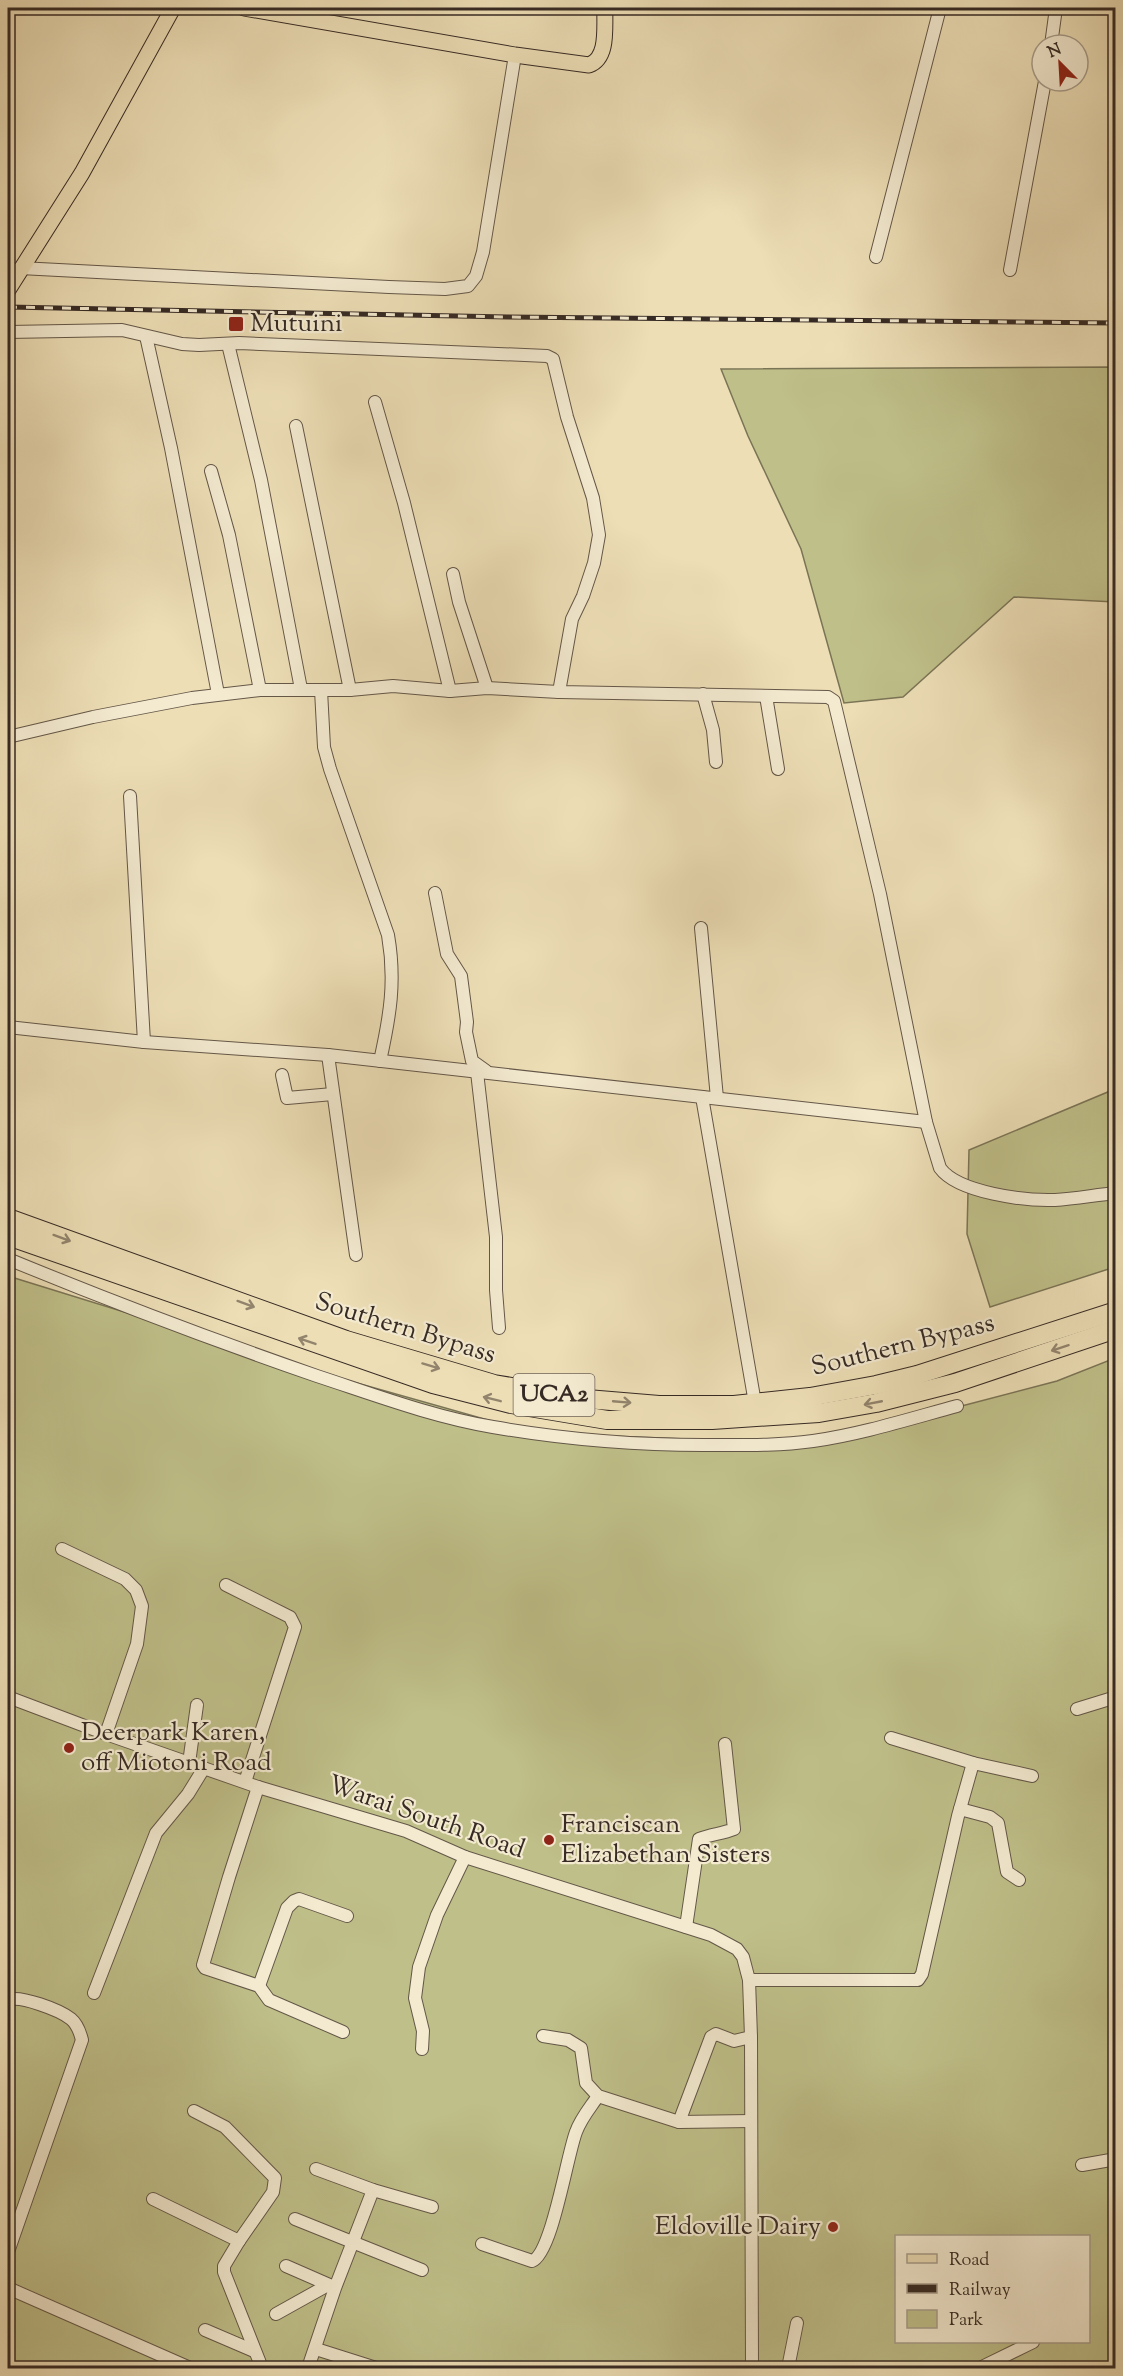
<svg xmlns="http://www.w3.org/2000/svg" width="1123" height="2376" font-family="'Sorts Mill Goudy',serif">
<rect width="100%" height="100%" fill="#eddeb6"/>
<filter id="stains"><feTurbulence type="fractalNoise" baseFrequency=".00333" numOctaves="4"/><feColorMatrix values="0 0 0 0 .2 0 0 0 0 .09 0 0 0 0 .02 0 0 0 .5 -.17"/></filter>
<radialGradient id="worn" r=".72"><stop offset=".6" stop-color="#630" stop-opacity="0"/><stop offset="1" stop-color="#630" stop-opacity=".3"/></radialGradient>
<g fill="#bfbf89" stroke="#7a7456" stroke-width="1.5" fill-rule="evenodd">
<polygon points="1115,367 1115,602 1014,597 903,697 844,703 801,549 748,436 721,369"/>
<polygon points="1115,1089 1115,1267 990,1307 967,1234 969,1150"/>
<path d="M8,1276L318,1372L534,1433L793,1443L954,1408L1057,1381L1115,1358V2368H8ZM896,2236H1088V2342H896Z"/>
</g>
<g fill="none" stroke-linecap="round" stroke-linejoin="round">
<g stroke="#645748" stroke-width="14">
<g id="minor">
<polyline points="1051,45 1056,8"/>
<polyline points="876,257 940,8"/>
<polyline points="20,268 389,287 445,289 468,286 476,276 483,252 515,55"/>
<polyline points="1010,270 1045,81"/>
<polyline points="8,332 122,330 182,344 199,345 239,343 547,356 553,359 567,417 593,498 599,535 594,563 583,596 572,619 559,692"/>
<polyline points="146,336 171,448 218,694"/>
<polyline points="228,344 261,480 301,689"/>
<polyline points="375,402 404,503 450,691"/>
<polyline points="296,426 350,690"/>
<polyline points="211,471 229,535 260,690"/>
<polyline points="453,574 459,602 487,688"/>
<path d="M321,690L324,747L330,769L388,935C396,981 390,1016 380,1061"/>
<polyline points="703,694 713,730 716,762"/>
<polyline points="766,696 778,769"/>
<path d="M8,737L93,717L192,698L260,690H350L393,686L450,691L487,688L559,692L828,697L834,701L880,894L926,1122L940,1168C958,1193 1026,1201 1055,1200C1075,1199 1095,1195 1116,1193"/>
<polyline points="130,796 144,1042"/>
<polyline points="435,893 447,954 461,976 467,1022 466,1032 472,1061 486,1071"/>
<polyline points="701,928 717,1098"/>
<polyline points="8,1027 144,1042 328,1055 926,1122"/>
<polyline points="328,1055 356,1255"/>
<polyline points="477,1072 496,1237 496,1290 499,1328"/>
<polyline points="282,1075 287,1098 333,1094"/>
<polyline points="702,1097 755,1403"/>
<path d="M8,1259C110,1301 213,1340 317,1376C375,1395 433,1417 493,1427C562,1439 634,1445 704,1445C741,1445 777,1446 813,1441C862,1434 909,1419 957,1406"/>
<polyline points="62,1549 125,1579 136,1590 142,1606 137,1644 106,1734"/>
<polyline points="226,1585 290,1617 295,1627 245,1782"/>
<polyline points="8,1697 106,1734 258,1787 406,1831 465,1857 711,1935 737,1949 743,1957 749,1980 751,2037 752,2368"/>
<polyline points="1077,1709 1116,1697"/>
<polyline points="891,1738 973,1763 1032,1776"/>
<polyline points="189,1763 197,1705"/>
<polyline points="258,1787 229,1877 203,1965 205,1968 259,1986 269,2000 343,2032"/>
<polyline points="960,1809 990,1817 998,1823 1007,1872 1019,1880"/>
<path d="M686,1927L699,1839C711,1834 722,1834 734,1829L725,1744"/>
<polyline points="749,1980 918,1980 922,1974 958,1816 973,1763"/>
<polyline points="259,1986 287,1908 294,1901 299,1899 347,1916"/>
<polyline points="94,1993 156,1833 188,1794 204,1768"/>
<path d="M8,2000C20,1995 60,2010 71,2019C77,2024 80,2032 82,2040L8,2252"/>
<polyline points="543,2036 568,2040 581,2048 586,2083 598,2096 679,2122 751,2121"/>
<polyline points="422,2049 423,2031 415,1998 419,1967 437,1915 465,1857"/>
<polyline points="194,2111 225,2127 275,2178 273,2192 239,2241"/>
<polyline points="679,2122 711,2037 716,2034 734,2041 751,2037"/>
<polyline points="1082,2165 1116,2159"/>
<polyline points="316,2169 373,2190 432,2207"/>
<polyline points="153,2199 239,2241 224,2266 224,2272 262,2368"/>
<polyline points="295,2219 422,2270"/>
<path d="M482,2244L532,2261C552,2254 567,2155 576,2132C581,2118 590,2108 598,2096"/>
<polyline points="286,2266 334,2287"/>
<polyline points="8,2288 190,2368"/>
<polyline points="276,2314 328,2285"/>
<polyline points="205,2330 254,2351"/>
<polyline points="316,2349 376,2368"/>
<polyline points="308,2368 335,2288 373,2190"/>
<polyline points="788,2368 797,2323"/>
<polyline points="980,2368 1033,2342"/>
</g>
</g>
<g stroke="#362a24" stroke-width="17">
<g id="major">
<path d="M244,8L515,55L589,65C609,58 604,26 605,8"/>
<polyline points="8,290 82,173 173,8"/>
</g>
</g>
<g stroke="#362a24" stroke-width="20">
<g id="highway">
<polyline points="8,1218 346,1340 494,1384 575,1398 659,1405 734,1405 810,1397 876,1385 917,1375 1116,1311"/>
<polyline points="8,1236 433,1384 511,1404 607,1420 712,1420 819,1413 876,1403 955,1383 1116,1329"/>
</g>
</g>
<use href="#minor" stroke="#f3ead0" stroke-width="12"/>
<use href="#major" stroke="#eddeb6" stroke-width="15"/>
<use href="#highway" stroke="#eddeb6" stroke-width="18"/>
<g stroke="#362a24" stroke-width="5">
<polyline id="rail" points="8,307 508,317 1116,323"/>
</g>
<use href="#rail" stroke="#f3ead0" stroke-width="3" stroke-dasharray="9" stroke-linecap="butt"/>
</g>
<defs><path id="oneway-shaft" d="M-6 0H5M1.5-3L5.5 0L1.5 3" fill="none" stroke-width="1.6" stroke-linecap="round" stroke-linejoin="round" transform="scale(1.5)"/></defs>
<g stroke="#92846d">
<use href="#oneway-shaft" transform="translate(62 1238) rotate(20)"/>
<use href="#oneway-shaft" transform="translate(246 1304) rotate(20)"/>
<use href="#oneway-shaft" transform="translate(307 1341) rotate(-161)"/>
<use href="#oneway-shaft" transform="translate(1060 1348) rotate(162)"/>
<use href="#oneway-shaft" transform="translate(431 1366) rotate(17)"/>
<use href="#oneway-shaft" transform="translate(492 1399) rotate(-166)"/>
<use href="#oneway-shaft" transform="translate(622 1402) rotate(5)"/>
<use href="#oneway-shaft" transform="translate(873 1403) rotate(169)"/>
</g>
<g fill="#8f2418" stroke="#f3ead0" stroke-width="2">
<rect x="228" y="316" width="16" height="16" rx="3"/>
<circle cx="69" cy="1748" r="6"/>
<circle cx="549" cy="1840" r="6"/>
<circle cx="833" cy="2227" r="6"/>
</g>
<g text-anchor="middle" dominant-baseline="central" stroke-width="4.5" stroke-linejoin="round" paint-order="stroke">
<rect fill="#f3ead0" stroke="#6f6458" stroke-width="1.5" x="513.5" y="1374" width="81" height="42" rx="4.5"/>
<g font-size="24" font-weight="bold" fill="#362a24">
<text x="554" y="1395">UCA2</text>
</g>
<g font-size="26" fill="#362a24" stroke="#f3ead0" text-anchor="start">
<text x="250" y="324">Mutuini</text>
<text x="81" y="1733">Deerpark Karen,<tspan x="81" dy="30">off Miotoni Road</tspan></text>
<text x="561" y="1825">Franciscan<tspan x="561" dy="30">Elizabethan Sisters</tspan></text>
<text x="821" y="2227" text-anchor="end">Eldoville Dairy</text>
</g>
<g font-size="26" fill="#362a24" stroke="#f3ead0">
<text transform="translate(405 1329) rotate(17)">Southern Bypass</text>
<text transform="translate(903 1346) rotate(-14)">Southern Bypass</text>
<text transform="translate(426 1818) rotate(19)">Warai South Road</text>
</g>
</g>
<rect width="1123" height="2376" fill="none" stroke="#eddeb6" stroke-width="30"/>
<rect x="9" y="9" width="1105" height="2358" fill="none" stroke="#362a24" stroke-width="3"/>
<rect x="15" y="15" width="1093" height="2346" fill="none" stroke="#362a24" stroke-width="1.5"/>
<rect x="895" y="2235" width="195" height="108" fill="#f3ead0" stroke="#a79d8b" stroke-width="1.5"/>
<rect x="907" y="2254" width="30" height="9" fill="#eddeb6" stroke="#a79d8b" stroke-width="1.5"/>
<text x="949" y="2265" font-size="18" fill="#362a24">Road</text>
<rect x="907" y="2284" width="30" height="9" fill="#362a24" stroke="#a79d8b" stroke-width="1.5"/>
<text x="949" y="2295" font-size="18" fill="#362a24">Railway</text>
<rect x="907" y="2310" width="30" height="18" fill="#bfbf89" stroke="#a79d8b" stroke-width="1.5"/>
<text x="949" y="2325" font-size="18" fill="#362a24">Park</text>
<g transform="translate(1060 63) rotate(336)"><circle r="28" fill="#f3ead0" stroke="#a79d8b" stroke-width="1.5"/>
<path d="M0-4.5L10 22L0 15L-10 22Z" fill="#8f2418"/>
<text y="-9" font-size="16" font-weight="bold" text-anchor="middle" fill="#362a24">N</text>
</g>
<rect width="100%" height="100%" filter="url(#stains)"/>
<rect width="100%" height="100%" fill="url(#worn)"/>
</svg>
